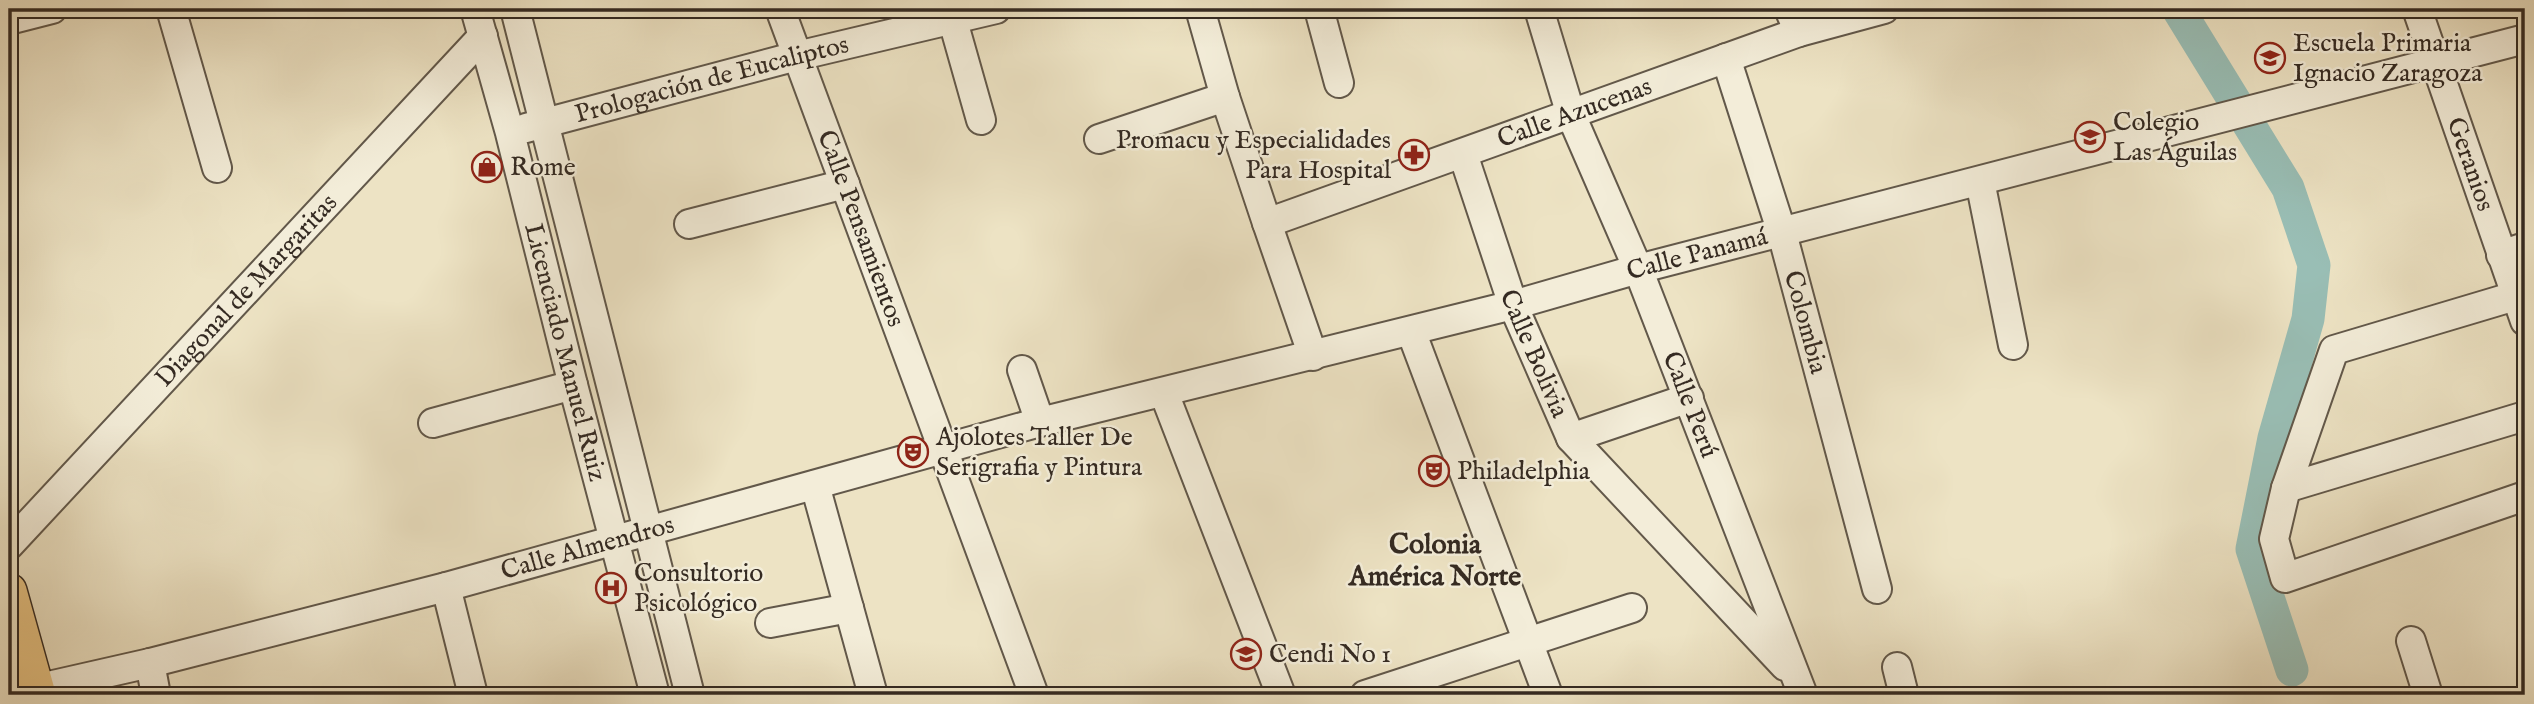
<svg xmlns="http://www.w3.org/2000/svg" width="2534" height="704" font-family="'IM FELL English',serif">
<rect width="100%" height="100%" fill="#ede3c4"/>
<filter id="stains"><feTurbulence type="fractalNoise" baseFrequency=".00286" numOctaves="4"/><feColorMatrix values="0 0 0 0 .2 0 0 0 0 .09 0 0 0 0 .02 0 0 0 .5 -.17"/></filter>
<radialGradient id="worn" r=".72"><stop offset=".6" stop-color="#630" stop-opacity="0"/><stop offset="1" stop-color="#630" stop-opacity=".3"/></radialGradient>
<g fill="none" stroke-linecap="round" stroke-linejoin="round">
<polyline stroke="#99beb5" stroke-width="33" points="2178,9 2288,188 2314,265 2308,319 2274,438 2252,549 2292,670"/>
<g stroke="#62584a" stroke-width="32">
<g id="minor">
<polyline points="171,9 217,168"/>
<path id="s1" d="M475,9L510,133L573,385L655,695"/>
<polyline points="515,9 690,695"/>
<path id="s2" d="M780,9L1034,695"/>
<path id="s3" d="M1200,9L1225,97L1267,223L1799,32L1884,9"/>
<polyline points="1319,9 1339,83"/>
<path id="s4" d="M1539,9L1571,115L1638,269L1803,695"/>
<polyline points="1789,9 1799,32"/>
<path id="s5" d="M2417,9L2525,321"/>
<polyline points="9,20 52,9"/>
<polyline points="953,21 981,120"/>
<path id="s6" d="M1726,58L1782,233L1877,589"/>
<path id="s7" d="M526,128L797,56L996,9"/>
<polyline points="1099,139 1225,97"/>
<path id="s8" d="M1463,154L1513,305L1571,438L1785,666"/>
<polyline points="1980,181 2013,345"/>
<polyline points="1267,223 1313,356"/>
<polyline points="689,224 845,184"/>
<polyline points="2501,255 2525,247"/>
<polyline points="2515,296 2334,350 2286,488 2274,539 2285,578 2525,496"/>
<polyline points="1411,331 1548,695"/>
<polyline points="1022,370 1040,422"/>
<polyline points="1164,393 1281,695"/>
<polyline points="433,423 573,385"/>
<polyline points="1571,438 1689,398"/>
<polyline points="815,485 873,695"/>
<polyline points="2286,488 2525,416"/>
<path id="s9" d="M9,545L483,36"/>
<polyline points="446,587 473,695"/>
<polyline points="770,623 849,608"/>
<polyline points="2411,641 2428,695"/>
<polyline points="150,663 156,695"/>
<polyline points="1897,667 1904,695"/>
<path id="s10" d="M9,695L150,663L446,587L1040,422L1513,305L1638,269L2525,39"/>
<polyline points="1365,695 1632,608"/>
</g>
</g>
<g stroke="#342a22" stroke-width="38">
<polyline id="major" points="9,591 38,695"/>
</g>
<use href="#minor" stroke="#f3edd9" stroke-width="28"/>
<use href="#major" stroke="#e6c282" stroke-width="35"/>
</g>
<defs>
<g id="school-ring" transform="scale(1.575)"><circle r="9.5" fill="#f3edd9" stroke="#8f2418" stroke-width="1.5"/><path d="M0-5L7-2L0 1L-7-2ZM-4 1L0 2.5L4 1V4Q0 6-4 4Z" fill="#8f2418"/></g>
<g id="pharmacy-ring" transform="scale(1.575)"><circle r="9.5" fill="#f3edd9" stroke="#8f2418" stroke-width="1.5"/><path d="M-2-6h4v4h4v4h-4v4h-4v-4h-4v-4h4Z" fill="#8f2418"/></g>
<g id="shop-ring" transform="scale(1.575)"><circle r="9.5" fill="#f3edd9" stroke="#8f2418" stroke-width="1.5"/><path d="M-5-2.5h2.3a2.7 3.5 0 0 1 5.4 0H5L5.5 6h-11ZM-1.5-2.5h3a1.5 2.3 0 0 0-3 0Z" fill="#8f2418"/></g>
<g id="theatre-ring" transform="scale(1.575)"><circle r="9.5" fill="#f3edd9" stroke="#8f2418" stroke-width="1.5"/><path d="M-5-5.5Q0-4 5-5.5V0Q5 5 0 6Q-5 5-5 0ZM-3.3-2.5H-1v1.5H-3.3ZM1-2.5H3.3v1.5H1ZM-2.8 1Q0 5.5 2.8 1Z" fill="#8f2418"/></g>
<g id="hospital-ring" transform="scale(1.575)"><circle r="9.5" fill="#f3edd9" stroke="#8f2418" stroke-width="1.5"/><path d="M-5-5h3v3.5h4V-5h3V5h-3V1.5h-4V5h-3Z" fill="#8f2418"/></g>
</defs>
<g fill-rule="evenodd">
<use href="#school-ring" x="2270" y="58"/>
<use href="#school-ring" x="2090" y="137"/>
<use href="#pharmacy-ring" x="1414" y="155"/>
<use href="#shop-ring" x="487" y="167"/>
<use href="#theatre-ring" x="913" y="452"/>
<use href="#theatre-ring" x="1434" y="471"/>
<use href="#hospital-ring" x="611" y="588"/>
<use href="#school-ring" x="1246" y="654"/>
</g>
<g text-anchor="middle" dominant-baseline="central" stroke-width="5" stroke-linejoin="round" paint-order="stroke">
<g font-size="26" fill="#342a22" stroke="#f3edd9" text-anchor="start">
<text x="2293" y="43">Escuela Primaria<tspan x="2293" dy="30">Ignacio Zaragoza</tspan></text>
<text x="2113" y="122">Colegio<tspan x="2113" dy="30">Las Águilas</tspan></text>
<text x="1391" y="140" text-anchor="end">Promacu y Especialidades<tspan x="1391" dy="30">Para Hospital</tspan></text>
<text x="510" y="167">Rome</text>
<text x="936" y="437">Ajolotes Taller De<tspan x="936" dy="30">Serigrafia y Pintura</tspan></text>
<text x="1457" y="471">Philadelphia</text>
<text x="634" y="573">Consultorio<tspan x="634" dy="30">Psicológico</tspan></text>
<text x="1269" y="654">Cendi No 1</text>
</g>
<g font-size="26" fill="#342a22" stroke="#f3edd9">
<text stroke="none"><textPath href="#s7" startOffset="192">Prologación de Eucaliptos</textPath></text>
<text stroke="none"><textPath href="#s3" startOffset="551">Calle Azucenas</textPath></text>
<text stroke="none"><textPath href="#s5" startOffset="164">Geranios</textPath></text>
<text stroke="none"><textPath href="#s2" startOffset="234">Calle Pensamientos</textPath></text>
<text stroke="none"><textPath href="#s10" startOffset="1745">Calle Panamá</textPath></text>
<text stroke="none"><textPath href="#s9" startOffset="348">Diagonal de Margaritas</textPath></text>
<text stroke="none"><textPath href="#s6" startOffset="276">Colombia</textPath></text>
<text stroke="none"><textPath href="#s1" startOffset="355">Licenciado Manuel Ruiz</textPath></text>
<text stroke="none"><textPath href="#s8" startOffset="212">Calle Bolivia</textPath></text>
<text stroke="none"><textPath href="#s4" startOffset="424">Calle Perú</textPath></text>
<text stroke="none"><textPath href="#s10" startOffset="597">Calle Almendros</textPath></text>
</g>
<g font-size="28" font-weight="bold" fill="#342a22" stroke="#f3edd9">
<text x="1435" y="545">Colonia<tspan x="1435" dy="32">América Norte</tspan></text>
</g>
</g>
<rect width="2534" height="704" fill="none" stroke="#ede3c4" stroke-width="35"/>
<rect x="10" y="10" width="2513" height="683" fill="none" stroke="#342a22" stroke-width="3.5"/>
<rect x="18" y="18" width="2499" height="669" fill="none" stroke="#342a22" stroke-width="2"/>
<rect width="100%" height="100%" filter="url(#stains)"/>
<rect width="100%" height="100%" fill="url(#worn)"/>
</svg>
